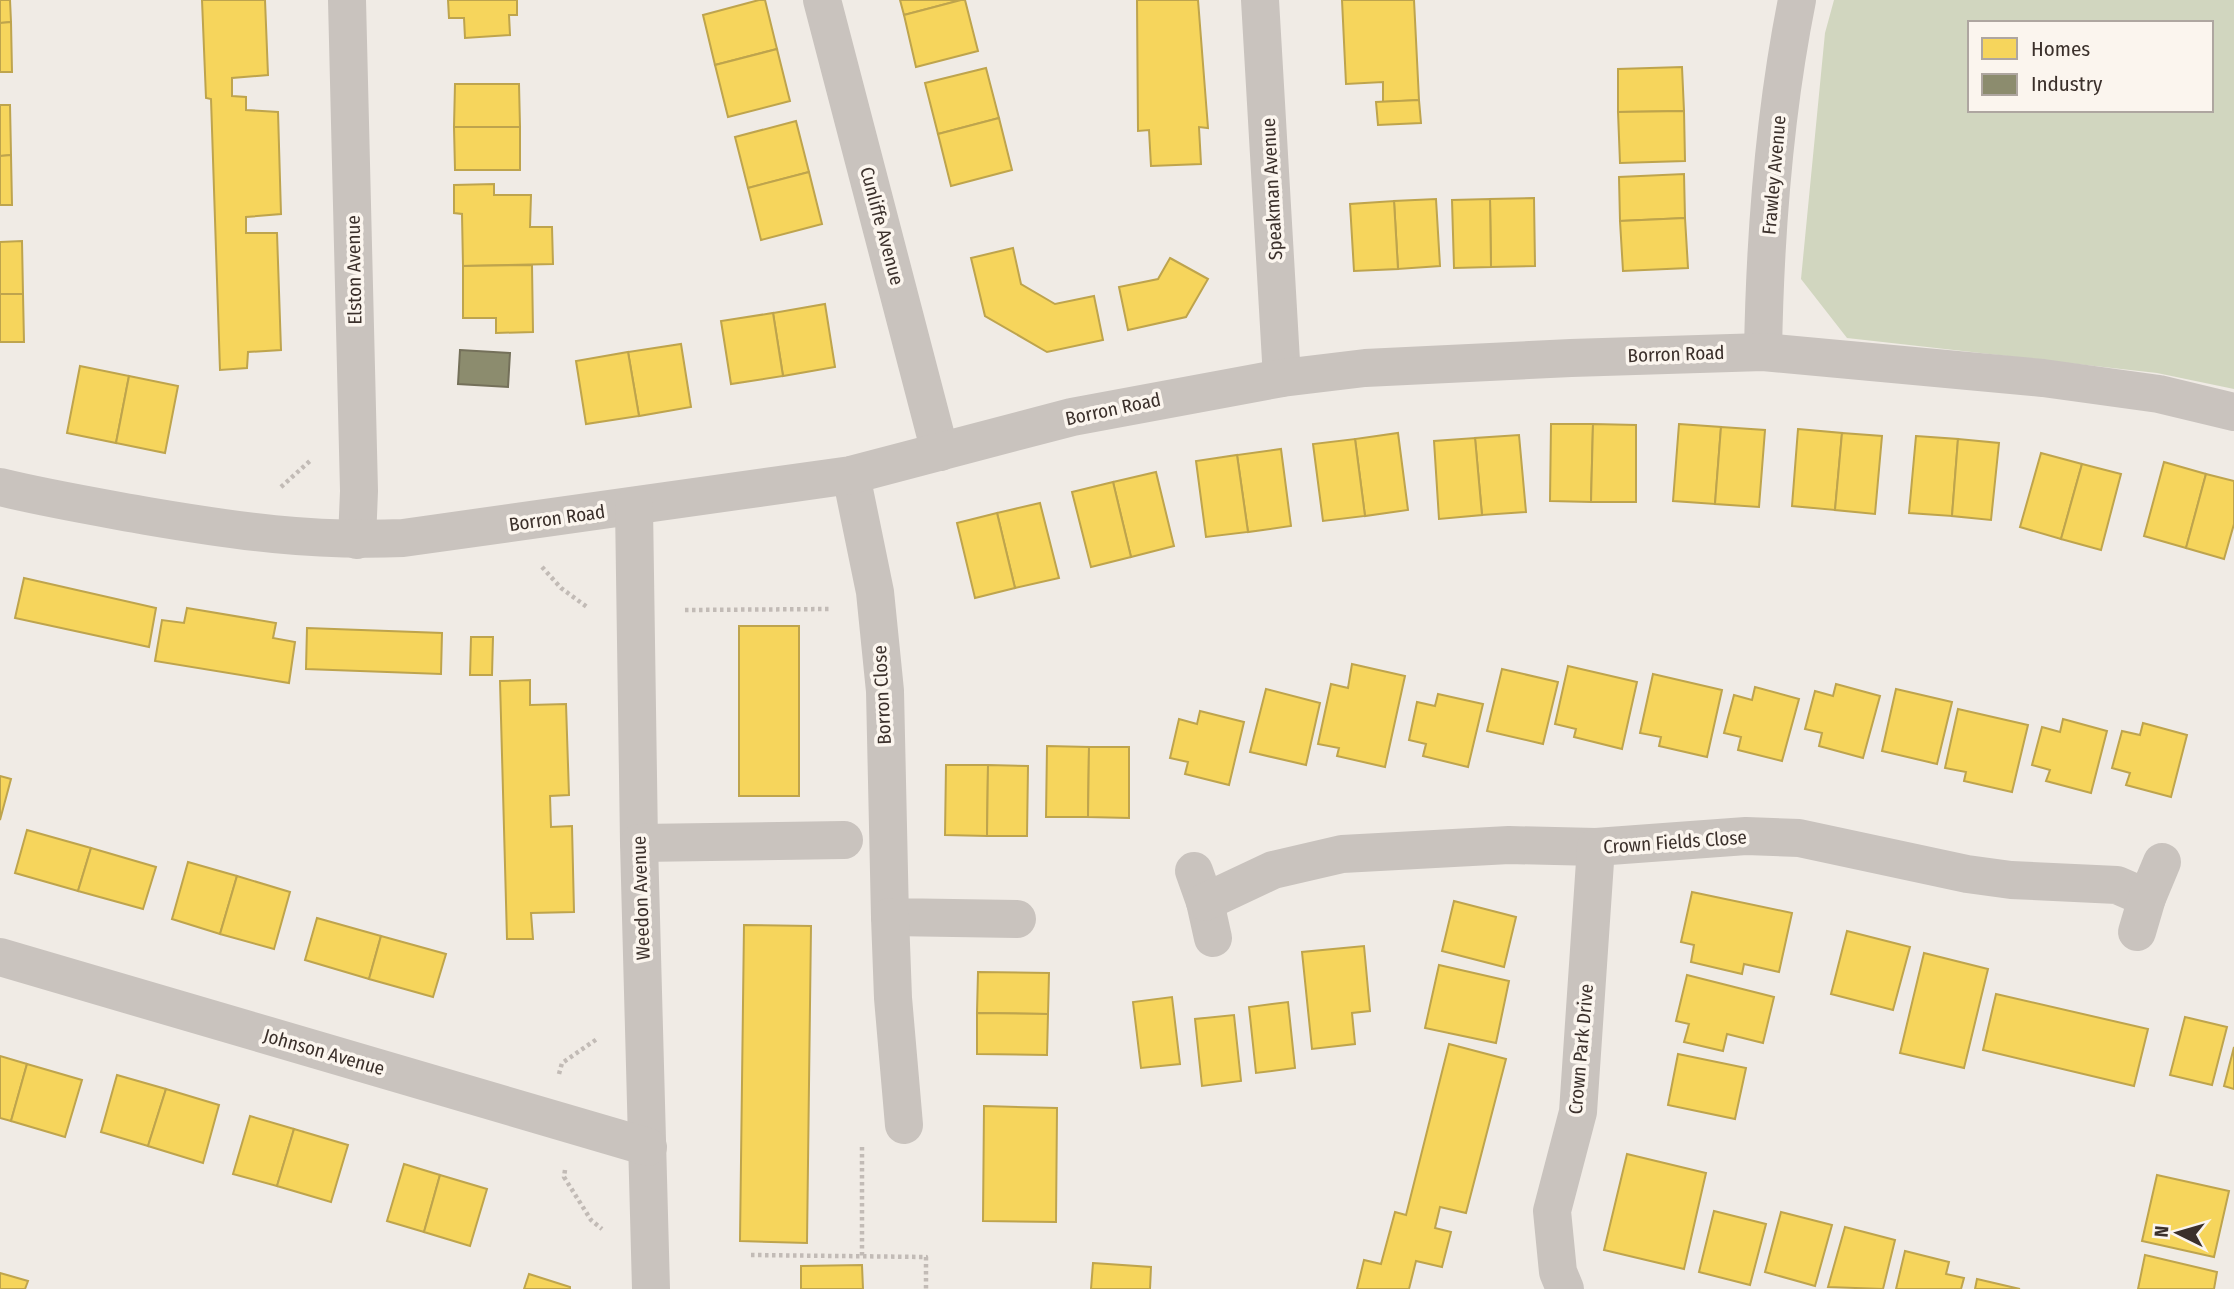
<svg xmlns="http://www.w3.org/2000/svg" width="2234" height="1289" font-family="'Fira Sans Condensed',sans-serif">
<rect width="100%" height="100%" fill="#f0ebe5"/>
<path fill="#d1d6bf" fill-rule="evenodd" d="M1834,0H2234V389L2157,373L1847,338L1801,279L1825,33ZM1970,23H2211V110H1970Z"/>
<g fill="#f6d55c" stroke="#bea44d" stroke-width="2">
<polygon points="0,0 10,0 11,22 0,23"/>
<polygon points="202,0 265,0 268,75 232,78 232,96 246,97 246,110 278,112 281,214 246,217 246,233 277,233 281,350 248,352 247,368 220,370 211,99 206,98"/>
<polygon points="448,0 517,0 517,15 509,15 510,35 465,38 464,18 449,18"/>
<polygon points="759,0 765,0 777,49 715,65 703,15"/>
<polygon points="900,0 961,0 904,15"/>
<polygon points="961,0 965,0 978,51 916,67 904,15"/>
<polygon points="1137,0 1198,0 1208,128 1199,127 1201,164 1151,166 1149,130 1138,131"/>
<polygon points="1342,0 1414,0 1419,100 1383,102 1383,82 1346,84"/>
<polygon points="11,22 12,72 0,72 0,23"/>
<polygon points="777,49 790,101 728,117 715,65"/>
<polygon points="1682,67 1684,111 1618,112 1618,69"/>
<polygon points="986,68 999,118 938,134 925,83"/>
<polygon points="455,84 519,84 520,127 454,127"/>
<polygon points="1419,100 1421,123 1378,125 1376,102"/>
<polygon points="0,105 10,105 11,155 0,156"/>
<polygon points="1684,111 1685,161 1620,163 1618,112"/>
<polygon points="999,118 1012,170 951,186 938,134"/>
<polygon points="796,121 809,172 748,188 735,137"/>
<polygon points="454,127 520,127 520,170 455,170"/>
<polygon points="11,155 12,205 0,205 0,156"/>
<polygon points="809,172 822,224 761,240 748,188"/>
<polygon points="1684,174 1685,218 1620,221 1619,177"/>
<polygon points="494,184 494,195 531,195 530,227 552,227 553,264 463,266 462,214 454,213 454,185"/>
<polygon points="1534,198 1535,266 1491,267 1490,199"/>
<polygon points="1436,199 1440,266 1398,269 1394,201"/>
<polygon points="1490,199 1491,267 1454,268 1452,200"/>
<polygon points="1394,201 1398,269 1354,271 1350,204"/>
<polygon points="1685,218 1688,268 1623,271 1620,221"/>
<polygon points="22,241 23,294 0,294 0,242"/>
<polygon points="1013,248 1021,284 1055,304 1094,296 1103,340 1047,352 985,316 971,258"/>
<polygon points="1170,258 1208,279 1186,317 1128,330 1119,287 1158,279"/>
<polygon points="532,265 533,332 496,333 496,318 463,318 463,266"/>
<polygon points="0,294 23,294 24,342 0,342"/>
<polygon points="825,304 835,367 783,376 773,313"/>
<polygon points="773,313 783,376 731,384 721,321"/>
<polygon points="681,344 691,407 639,416 628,352"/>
<polygon points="628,352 639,416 586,424 576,361"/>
<polygon points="80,366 129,376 116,443 67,433"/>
<polygon points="129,376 178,386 165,453 116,443"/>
<polygon points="1551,424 1593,424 1591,502 1550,501"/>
<polygon points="1593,424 1636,425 1636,502 1591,502"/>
<polygon points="1679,424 1721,427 1715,504 1673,501"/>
<polygon points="1721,427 1765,430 1759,507 1715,504"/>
<polygon points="1798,429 1842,433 1835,510 1792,506"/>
<polygon points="1398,433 1408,510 1365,516 1355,439"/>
<polygon points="1842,433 1882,436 1875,514 1835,510"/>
<polygon points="1519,435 1526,512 1482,515 1475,438"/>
<polygon points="1916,436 1958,439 1952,516 1909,513"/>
<polygon points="1475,438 1482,515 1439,519 1434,441"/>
<polygon points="1355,439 1365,516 1323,521 1313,444"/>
<polygon points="1958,439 1999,443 1991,520 1952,516"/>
<polygon points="1281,449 1291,526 1248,532 1237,455"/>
<polygon points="2041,453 2082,464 2061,539 2020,527"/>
<polygon points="1237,455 1248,532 1206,537 1196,461"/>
<polygon points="2164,462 2206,474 2186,548 2144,536"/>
<polygon points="2082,464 2121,474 2101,550 2061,539"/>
<polygon points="1156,472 1174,546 1131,557 1113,482"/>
<polygon points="2206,474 2234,481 2234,524 2224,559 2186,548"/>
<polygon points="1113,482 1131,557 1091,567 1072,492"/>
<polygon points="1040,503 1059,578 1015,588 997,513"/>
<polygon points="997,513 1015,588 975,598 957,523"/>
<polygon points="24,578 156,608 149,647 15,618"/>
<polygon points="187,608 276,623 273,638 295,642 289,683 155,661 162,620 184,623"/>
<rect x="739" y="626" width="60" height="170"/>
<polygon points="307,628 442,633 441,674 306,669"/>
<polygon points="471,637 493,637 492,675 470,675"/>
<polygon points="1352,664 1405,676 1385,767 1337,756 1339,748 1318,744 1331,684 1348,688"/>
<polygon points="1568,666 1637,682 1622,749 1574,737 1576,729 1555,724"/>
<polygon points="1502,669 1558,682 1543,744 1487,731"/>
<polygon points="1653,674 1722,690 1707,757 1659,746 1661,737 1640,733"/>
<polygon points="530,680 530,705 566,704 569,795 550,796 551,827 572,826 574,912 531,913 533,939 507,939 500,681"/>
<polygon points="1836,684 1880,696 1863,758 1819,746 1822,733 1805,729 1815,691 1833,696"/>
<polygon points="1755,687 1799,699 1782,761 1738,750 1741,737 1724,733 1734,695 1752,700"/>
<polygon points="1266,689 1320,703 1306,765 1250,752"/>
<polygon points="1896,689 1952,702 1937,764 1882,751"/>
<polygon points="1438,694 1483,704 1468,767 1423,756 1426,744 1409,740 1417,702 1435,706"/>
<polygon points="1958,709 2028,725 2012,792 1964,781 1966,772 1945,768"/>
<polygon points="1200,711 1244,722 1229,785 1185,774 1188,762 1170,758 1179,719 1197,724"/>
<polygon points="2063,719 2107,731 2091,793 2046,781 2050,770 2032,765 2042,727 2060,732"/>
<polygon points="2143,723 2187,735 2171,797 2126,785 2130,773 2112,768 2122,731 2140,735"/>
<polygon points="1047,746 1089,747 1088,817 1046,817"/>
<polygon points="1089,747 1129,747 1129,818 1088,817"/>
<polygon points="946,765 988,765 987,836 945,835"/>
<polygon points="988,765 1028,766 1027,836 987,836"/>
<polygon points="0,776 11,779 0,820"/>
<polygon points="27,830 91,848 78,891 15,873"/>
<polygon points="91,848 156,867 143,909 78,891"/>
<polygon points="188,862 237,876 220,934 172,919"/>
<polygon points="237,876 290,892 274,949 220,934"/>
<polygon points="1692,892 1792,913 1779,972 1744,964 1742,974 1691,962 1694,945 1681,942"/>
<polygon points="1454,901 1516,917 1504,967 1442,951"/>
<polygon points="317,918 381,936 369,979 305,960"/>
<polygon points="744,925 811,926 807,1243 740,1241"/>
<polygon points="1847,931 1910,947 1893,1010 1831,994"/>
<polygon points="381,936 446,954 433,997 369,979"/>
<polygon points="1364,946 1370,1011 1352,1013 1355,1044 1312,1049 1302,952"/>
<polygon points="1924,953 1988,969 1964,1068 1900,1053"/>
<polygon points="1439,965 1509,981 1496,1043 1425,1028"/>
<polygon points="978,972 1049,973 1048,1014 977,1013"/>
<polygon points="1687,975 1774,997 1763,1043 1727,1034 1723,1051 1684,1042 1689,1024 1676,1021"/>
<polygon points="1996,994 2148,1029 2134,1086 1983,1050"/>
<polygon points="1172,997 1180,1064 1141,1068 1133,1002"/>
<polygon points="1288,1002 1295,1068 1256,1073 1249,1007"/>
<polygon points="977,1013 1048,1014 1047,1055 977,1054"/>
<polygon points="1234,1015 1241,1081 1202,1086 1195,1019"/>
<polygon points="2185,1017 2227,1027 2212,1085 2170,1075"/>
<polygon points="1449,1044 1506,1059 1466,1213 1440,1207 1435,1228 1451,1232 1442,1267 1416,1261 1409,1289 1357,1289 1364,1260 1381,1264 1395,1212 1406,1215"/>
<polygon points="2234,1047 2234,1089 2224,1086"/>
<polygon points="1678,1054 1746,1068 1735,1119 1668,1105"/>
<polygon points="0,1056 27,1064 11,1121 0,1118"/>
<polygon points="27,1064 82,1080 65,1137 11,1121"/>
<polygon points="117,1075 166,1089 148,1146 101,1132"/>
<polygon points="166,1089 219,1105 203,1163 148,1146"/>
<polygon points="984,1106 1057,1108 1056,1222 983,1221"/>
<polygon points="250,1116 294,1129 277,1186 233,1174"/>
<polygon points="294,1129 348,1145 331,1202 277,1186"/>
<polygon points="1627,1154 1706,1173 1684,1269 1604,1250"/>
<polygon points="404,1164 440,1175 424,1232 387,1221"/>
<polygon points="440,1175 487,1189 470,1246 424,1232"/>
<polygon points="2157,1175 2229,1191 2214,1257 2142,1241"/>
<polygon points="1714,1211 1766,1224 1750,1285 1699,1272"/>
<polygon points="1781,1212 1832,1225 1815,1286 1765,1272"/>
<polygon points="1845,1227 1895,1240 1883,1289 1828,1287"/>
<polygon points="1905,1251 1949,1262 1946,1274 1964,1278 1961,1289 1896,1289"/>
<polygon points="2145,1255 2217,1272 2214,1289 2138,1289"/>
<polygon points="1093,1263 1151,1267 1150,1289 1091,1289"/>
<polygon points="862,1265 863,1289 801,1289 801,1266"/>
<polygon points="0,1273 28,1281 25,1289 0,1289"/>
<polygon points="529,1274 570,1287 570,1289 524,1289"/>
<polygon points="1977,1279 2020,1289 1975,1289"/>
</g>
<polygon fill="#8c8c6e" stroke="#74705a" stroke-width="2" points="460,350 510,353 508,387 458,384"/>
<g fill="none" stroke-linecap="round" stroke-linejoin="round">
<g stroke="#c2bbb6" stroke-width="4.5" stroke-dasharray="3.5 3.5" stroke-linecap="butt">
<polyline points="281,487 311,460"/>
<polyline points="542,567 561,588 587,607"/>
<polyline points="685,610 831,609"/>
<polyline points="559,1074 562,1063 597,1039"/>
<polyline points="862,1147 862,1256"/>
<polyline points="565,1170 564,1177 591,1220 602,1229"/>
<polyline points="751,1255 926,1257 926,1289"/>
</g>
<g stroke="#c9c3be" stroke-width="38">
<polyline points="347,0 359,491 357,540"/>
<polyline points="822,0 940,452"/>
<polyline points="1260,0 1282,378"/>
<path d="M1763,352C1765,235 1774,115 1797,0"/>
<polyline points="851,475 875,592 885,691 890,917 1017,919"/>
<path d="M0,487C49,499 98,507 147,516C235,531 313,542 403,538L851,475L1072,417L1282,378L1365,368L1571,358L1763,352L2043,378L2159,394L2234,412"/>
<polyline points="634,507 639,843 651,1289"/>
<polyline points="639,843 844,840"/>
<polyline points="1194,871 1205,902 1213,938"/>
<polyline points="1205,902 1273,870 1342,854 1509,845 1596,847 1746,836 1799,838 1967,874 2011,880 2117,885 2147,898"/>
<polyline points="890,917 893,998 904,1125"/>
<polyline points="2137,932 2147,898 2162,862"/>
<polyline points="0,957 648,1147"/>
<polyline points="1565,1289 1558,1272 1552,1211 1578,1112 1596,847"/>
</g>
</g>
<g text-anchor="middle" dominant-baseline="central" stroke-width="7" stroke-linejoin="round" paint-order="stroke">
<g font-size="19" fill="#3b302b" stroke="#fbf5ee">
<text transform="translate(1774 175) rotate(-85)">Frawley Avenue</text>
<text transform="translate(1272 189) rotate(-93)">Speakman Avenue</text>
<text transform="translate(882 226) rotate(75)">Cunliffe Avenue</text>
<text transform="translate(354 270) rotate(-91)">Elston Avenue</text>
<text transform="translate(1676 354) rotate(-2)">Borron Road</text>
<text transform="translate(1113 409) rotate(-12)">Borron Road</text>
<text transform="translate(557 518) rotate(-8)">Borron Road</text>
<text transform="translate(882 695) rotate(-93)">Borron Close</text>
<text transform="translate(1675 842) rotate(-4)">Crown Fields Close</text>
<text transform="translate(641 898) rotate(-92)">Weedon Avenue</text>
<text transform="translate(1581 1049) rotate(-85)">Crown Park Drive</text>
<text transform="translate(324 1052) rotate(16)">Johnson Avenue</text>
</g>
</g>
<rect x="1968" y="21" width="245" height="91" fill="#fbf5ee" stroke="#aea6a0" stroke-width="2"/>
<rect x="1982" y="38" width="35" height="21" fill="#f6d55c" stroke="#aea6a0" stroke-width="2"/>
<text x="2031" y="56" font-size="21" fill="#3b302b">Homes</text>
<rect x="1982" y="74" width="35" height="21" fill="#8c8c6e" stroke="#aea6a0" stroke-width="2"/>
<text x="2031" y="91" font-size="21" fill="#3b302b">Industry</text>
<g transform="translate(2178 1233) rotate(275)" stroke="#fbf5ee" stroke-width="5" paint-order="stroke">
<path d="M0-5L12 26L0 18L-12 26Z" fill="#3b302b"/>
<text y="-10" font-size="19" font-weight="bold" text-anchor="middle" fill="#3b302b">N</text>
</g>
</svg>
